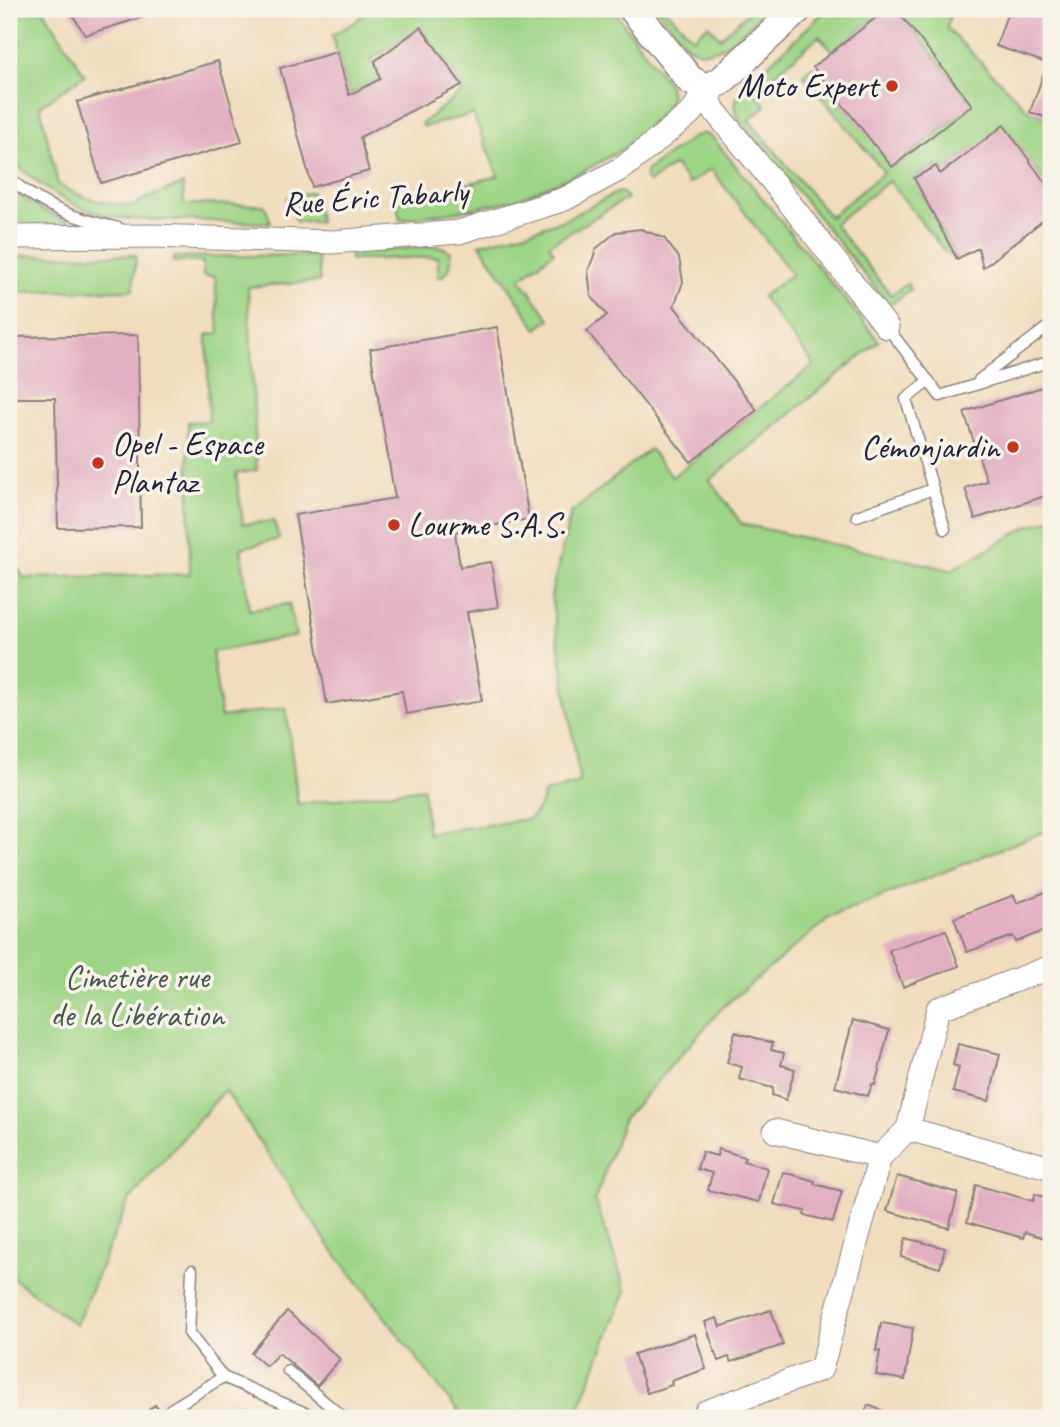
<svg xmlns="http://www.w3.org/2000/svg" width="1060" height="1427" font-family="Caveat,sans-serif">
<rect width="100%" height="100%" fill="#f7f3e8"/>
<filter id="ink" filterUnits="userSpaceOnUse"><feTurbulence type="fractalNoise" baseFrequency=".0143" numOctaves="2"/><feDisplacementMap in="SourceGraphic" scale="14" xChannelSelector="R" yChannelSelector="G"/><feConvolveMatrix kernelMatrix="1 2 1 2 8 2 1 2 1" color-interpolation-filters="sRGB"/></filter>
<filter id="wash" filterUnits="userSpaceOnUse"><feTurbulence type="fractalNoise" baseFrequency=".00686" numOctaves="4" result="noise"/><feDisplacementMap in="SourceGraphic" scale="28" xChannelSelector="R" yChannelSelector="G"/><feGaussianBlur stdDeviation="1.57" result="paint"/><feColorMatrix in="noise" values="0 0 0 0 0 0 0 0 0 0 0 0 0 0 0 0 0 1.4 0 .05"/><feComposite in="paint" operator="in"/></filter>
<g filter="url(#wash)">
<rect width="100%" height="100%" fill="#f1ddbe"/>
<g fill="#9ed485" stroke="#607b60" stroke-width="2">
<path d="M9,9H43L85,75L40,106L58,184C82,199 107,204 134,206L142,200L183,184L184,204L263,205L265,206L271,223C243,223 214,221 185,220C167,220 149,220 131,219C81,215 43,191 9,157Z"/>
<polygon points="369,9 613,9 669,85 671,96 670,101 660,115 625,148 580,173 515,200 458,211 400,220 397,202 498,176 473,114 424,127 421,124 465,89 421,28 371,59 380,79 349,95 332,35 354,23"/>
<path d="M657,9H665L693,38L708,25L720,38L752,9H767C749,25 716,66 689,47C679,39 666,19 657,9Z"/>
<path d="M827,9H887L833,51L819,36L755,92L766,106L749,120L830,217L884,172L803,75L813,67L893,167L972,105L896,9H952L947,28L1030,112L1051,119V191L1004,126L943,172L936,166L914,178L957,259L945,252L889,181L834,224L891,295L907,283L910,290L893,303H890L886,301L738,118C734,109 735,102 738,93Z"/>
<path d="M703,133L713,138L879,341L710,480L742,524L951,570L1029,526L1051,519V829L829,918L723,1007L623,1120L595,1200L626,1290L575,1418H463L328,1244L225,1090L129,1200L76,1325L9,1275V555L24,578L190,574L188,422L209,421L207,335L219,333L215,277L203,276V262H173L175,257L317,255L320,281L248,287L257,470L236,474L243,524L274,521L279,539L241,548L249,610L289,604L296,636L212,652L221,717L286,708L298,804L423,788L428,833L529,819C537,812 542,804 544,793L580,784L551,595L571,513L650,449L672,477L814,365L762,297L792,274L711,169L689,184L674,165L649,182L645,178L647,170L692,138Z"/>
<polygon points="9,189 48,213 85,228 9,228"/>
<polygon points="312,192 320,222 296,222 287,198"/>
<polygon points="618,192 623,193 627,198 549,245 554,252 520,279 550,319 537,329 480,244 530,231 564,220"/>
<path d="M436,246L444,248L451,252C452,263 451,275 438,277V257L350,260V253Z"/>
<polygon points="136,255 133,290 9,292 9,256"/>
</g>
<g id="blocks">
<g fill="#e2afc2">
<polygon points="69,9 169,9 85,35"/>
<polygon points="887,9 896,9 972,105 892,167 813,67"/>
<polygon points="1009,9 1039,9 1051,13 1051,119 1030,112 1045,70 1047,71 1050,64 996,46"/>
<polygon points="421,27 462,85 360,137 369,171 312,187 280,68 337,52 349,95 380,79 375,61"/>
<polygon points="218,61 242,142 101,183 77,102"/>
<polygon points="1004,125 1051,191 1051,214 983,268 978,248 957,259 914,178 936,166 940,174"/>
<polygon points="641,229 664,238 679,258 683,282 674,306 757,410 691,462 587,331 607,315 591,296 588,271 597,248 616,232"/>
<polygon points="497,327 529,519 455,532 460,567 491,562 498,607 467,612 482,701 406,714 402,691 327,704 295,515 395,498 370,349"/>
<polygon points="138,335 141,527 58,528 55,398 9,398 9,337"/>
<polygon points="1051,384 1051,494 975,519 965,488 987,481 964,412"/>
<polygon points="1051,890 1051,928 1016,942 1013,936 967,952 954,918 1014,895 1017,903"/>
<polygon points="946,930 959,966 903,987 889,950"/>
<polygon points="853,1020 889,1030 875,1085 872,1084 868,1096 835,1087"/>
<polygon points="735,1032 773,1043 771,1050 784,1053 781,1065 795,1069 786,1100 772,1095 773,1088 739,1079 742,1067 727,1063"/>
<polygon points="958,1044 1000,1054 989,1101 953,1092 959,1067 953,1065"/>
<polygon points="718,1149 745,1157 743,1161 767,1168 759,1202 708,1190 712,1173 697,1169 702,1152 717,1156"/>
<polygon points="783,1172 815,1181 814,1184 842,1191 833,1222 804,1215 805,1211 774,1204"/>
<polygon points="897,1176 958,1193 949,1228 887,1211"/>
<polygon points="976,1185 1033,1201 1035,1194 1051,1199 1051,1240 1025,1232 1023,1238 967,1222"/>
<polygon points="906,1238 945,1248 940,1268 901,1257"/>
<polygon points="771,1310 783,1345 731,1362 729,1357 718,1361 705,1322 717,1318 720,1327"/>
<polygon points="287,1311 340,1359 317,1386 279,1353 266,1366 251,1353"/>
<polygon points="881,1323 913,1328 905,1380 876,1375 880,1351 876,1351"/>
<polygon points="695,1334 706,1369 671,1381 672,1385 647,1393 634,1354"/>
<polygon points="155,1405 166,1418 139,1418"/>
<polygon points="868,1405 894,1415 896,1418 862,1418"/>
</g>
</g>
</g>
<g filter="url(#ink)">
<use href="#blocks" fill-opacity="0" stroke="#8a807c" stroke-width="2"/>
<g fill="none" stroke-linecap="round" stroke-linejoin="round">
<g stroke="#8a807c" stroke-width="13">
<g id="service">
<path d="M9,178C44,208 74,218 119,228"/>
<polyline points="887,327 940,396 1051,361"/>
<polyline points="979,380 1045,329 1051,327"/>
<polyline points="929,381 906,399 945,529"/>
<polyline points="857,516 933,489"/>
<polyline points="192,1270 189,1333 223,1377 317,1418"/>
<polyline points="288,1371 344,1418"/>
<polyline points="171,1409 223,1377"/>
</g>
</g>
<g stroke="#8a807c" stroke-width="25">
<g id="minor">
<polyline points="706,88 713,109 773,182 887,327"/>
<polyline points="9,237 152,236 332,242 459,232 565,199 624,167 693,111 706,88"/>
<polyline points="908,1129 938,1009 1051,967"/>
<polyline points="775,1131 880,1157"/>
<polyline points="706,1412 821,1369 880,1157 908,1129 1051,1168"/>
</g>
</g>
<g stroke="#8a807c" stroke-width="31">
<polyline id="tertiary" points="633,9 690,80 706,88 721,81 798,9"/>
</g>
<use href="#service" stroke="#fff" stroke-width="10"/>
<use href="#minor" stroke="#fff" stroke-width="23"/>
<use href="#tertiary" stroke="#fff" stroke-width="28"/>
</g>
</g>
<g fill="#c8321e" stroke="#f7f3e8" stroke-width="2.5">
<circle cx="892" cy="86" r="7"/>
<circle cx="1013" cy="447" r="7"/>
<circle cx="98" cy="463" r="7"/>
<circle cx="394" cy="525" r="7"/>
</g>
<g text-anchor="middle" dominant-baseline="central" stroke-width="7" stroke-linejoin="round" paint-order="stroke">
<g font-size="33" fill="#22223b" stroke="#f7f3e8" text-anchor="end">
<text x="878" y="86">Moto Expert</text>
<text x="112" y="444" text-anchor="start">Opel - Espace<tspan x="112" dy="38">Plantaz</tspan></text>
<text x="999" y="447">Cémonjardin</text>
<text x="408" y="525" text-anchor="start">Lourme S.A.S.</text>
</g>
<g font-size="33" fill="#22223b" stroke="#f7f3e8">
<text transform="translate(375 197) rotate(-4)">Rue Éric Tabarly</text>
</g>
<g font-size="33" fill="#475751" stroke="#f7f3e8">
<text x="137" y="977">Cimetière rue<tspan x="137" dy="38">de la Libération</tspan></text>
</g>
</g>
<rect width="1060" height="1427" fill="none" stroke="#f7f3e8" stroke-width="35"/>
</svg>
